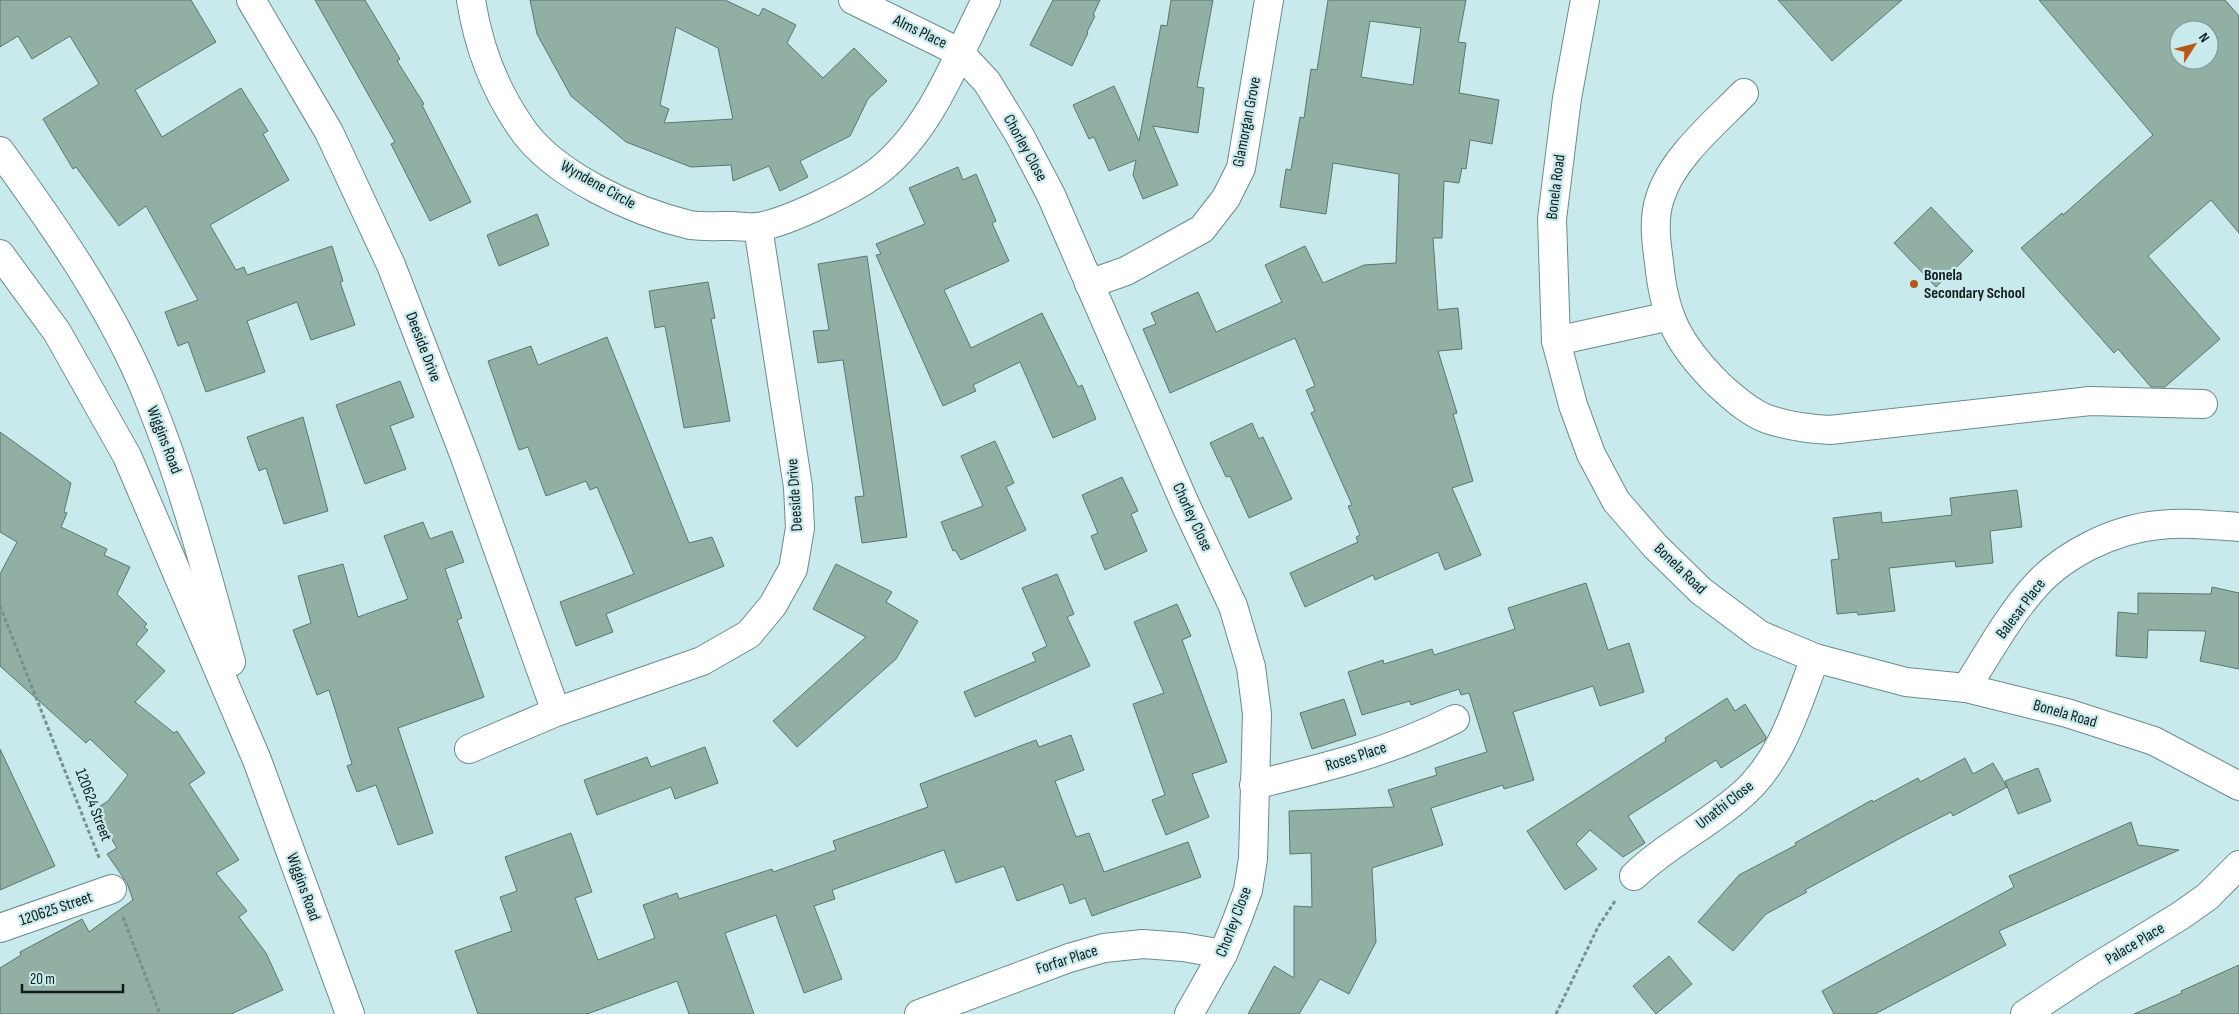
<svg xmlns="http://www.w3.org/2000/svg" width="2239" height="1014" font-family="'Sofia Sans Condensed',sans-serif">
<rect width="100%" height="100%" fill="#c8eaec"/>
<g fill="#92afa4" stroke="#5b776d" fill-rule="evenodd">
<polygon points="0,0 191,0 216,42 135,90 162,137 241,88 268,131 263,134 289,180 210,225 236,270 244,267 247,275 332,246 343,281 340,282 355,325 311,340 297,302 247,321 265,372 206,392 188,342 178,346 165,312 198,300 146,206 119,226 76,167 73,169 43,119 99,84 70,36 32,59 18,36 0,47"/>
<polygon points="315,0 365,0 400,59 397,61 424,104 422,105 471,202 430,221 391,144 395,142"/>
<path d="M530,0H725L759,16L763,8L796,25L787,43L823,78L854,48L887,81L868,99L850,136L800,161L808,177L780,191L769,166L733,181L731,165L691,167L626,142L571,96L537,34ZM676,27L718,48L733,119L664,123L669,109L660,105Z"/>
<polygon points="1053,0 1100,0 1093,15 1095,16 1087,32 1088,33 1072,66 1030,45"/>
<polygon points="1171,0 1213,0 1197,87 1204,88 1198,133 1153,126 1178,185 1143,199 1133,175 1136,160 1109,171 1094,137 1089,139 1073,105 1114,86 1139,141 1161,25 1167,26"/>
<path d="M1328,0H1466L1458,42L1466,43L1459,93L1499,100L1492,144L1470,140L1466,169L1462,168L1459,183L1444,181L1442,238H1433L1438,310L1458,308L1462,349L1438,351L1457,413L1453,414L1473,481L1452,488L1481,555L1445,570L1438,552L1375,580L1373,575L1305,607L1290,573L1358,542L1356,537L1360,535L1348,506L1352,505L1311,413L1315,411L1306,390L1315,386L1295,338L1170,393L1143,329L1156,324L1151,313L1198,292L1216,332L1282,302L1265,265L1305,246L1323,283L1364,265L1396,263L1399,174L1333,163L1326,214L1280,207L1286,169L1291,170L1300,117L1304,118L1311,69L1317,70ZM1370,21L1421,28L1413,85L1361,77Z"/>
<polygon points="1778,0 1902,0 1832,61"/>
<path d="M2039,0H2225L2239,16V233L2211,200L2148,256L2220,339L2165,387H2151L2118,349L2114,353L2021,248L2062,213L2063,215L2153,135ZM2179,30H2209V60H2179Z"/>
<polygon points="958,167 963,180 976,174 996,221 992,223 1009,261 944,290 971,348 1042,313 1078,387 1082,385 1096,419 1053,438 1020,362 973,385 976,391 943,406 876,255 881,254 876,244 925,224 909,188"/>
<polygon points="1931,207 1973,251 1936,287 1894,243"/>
<polygon points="537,214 549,245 499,266 487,235"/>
<polygon points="867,256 907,537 862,543 855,497 864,496 843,360 818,363 813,331 829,330 818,264"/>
<polygon points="708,282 715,318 711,319 730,421 684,428 665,326 655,328 649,291"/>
<polygon points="607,337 689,543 712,537 724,566 606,614 613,632 576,646 560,602 634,574 597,487 590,490 586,481 546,496 528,447 519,450 488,361 531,346 538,365"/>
<polygon points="400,381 414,417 390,426 406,469 365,484 336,405"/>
<polygon points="303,417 328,511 284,524 266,468 259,471 247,437"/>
<polygon points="1252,423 1259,439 1263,437 1292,499 1249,518 1230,476 1226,477 1210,443"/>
<polygon points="0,432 71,483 64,512 67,513 61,527 107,549 104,555 130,567 117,594 147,624 144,627 148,630 136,644 165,671 135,702 174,733 177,731 205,773 189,784 239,860 216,873 247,911 239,917 266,953 283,990 231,1014 0,1014 0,968 21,955 20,952 82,919 89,932 133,900 127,883 107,854 117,848 94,810 108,801 128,775 90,739 86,743 0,666 0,574 17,542 0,532"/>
<polygon points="995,441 1014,483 1006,487 1026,530 961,560 955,550 953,551 941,522 983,506 961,456"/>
<polygon points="1122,477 1138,511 1131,514 1147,551 1105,570 1091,536 1098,533 1082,495"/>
<polygon points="2017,490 2022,527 1990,531 1993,563 1956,567 1955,561 1889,568 1895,611 1858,615 1857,612 1837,614 1831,560 1839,559 1833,518 1881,512 1882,523 1952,515 1950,498"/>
<polygon points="423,522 430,539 452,531 464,562 445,569 462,618 457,620 484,697 398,728 433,833 398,845 376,785 357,792 347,766 352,764 329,690 317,695 293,630 311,623 298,576 343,564 358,617 408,599 384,536"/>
<polygon points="836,564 892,592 886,602 918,621 896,659 797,747 773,721 866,637 813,609"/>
<polygon points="1057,574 1074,614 1067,617 1090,666 975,717 964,692 1036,661 1032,653 1047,646 1022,588"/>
<polygon points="1586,583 1608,650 1629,643 1644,692 1600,706 1593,686 1513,712 1534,780 1504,789 1503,785 1431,808 1443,845 1372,868 1376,942 1349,994 1320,979 1299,1014 1248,1014 1274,966 1294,978 1294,906 1312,907 1311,853 1290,854 1289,811 1394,807 1388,790 1437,775 1435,768 1487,752 1469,693 1461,695 1459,689 1411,705 1410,701 1362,715 1348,672 1383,660 1384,664 1432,649 1434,655 1515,629 1508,608"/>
<polygon points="2212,587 2239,593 2239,669 2200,661 2206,631 2148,630 2147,658 2116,656 2118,612 2138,614 2138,593 2211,594"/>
<polygon points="1177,604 1191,636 1182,640 1227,762 1192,774 1209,817 1166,835 1152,800 1165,795 1133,704 1164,693 1134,622"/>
<polygon points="1727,698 1735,711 1745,704 1766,737 1765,740 1721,768 1716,760 1628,816 1645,843 1623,857 1590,830 1576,844 1597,869 1565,890 1527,831 1666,741 1665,738"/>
<polygon points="1344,699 1356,735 1312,749 1300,713"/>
<polygon points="1071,735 1084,770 1055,781 1076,837 1089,833 1104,872 1188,842 1201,877 1092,916 1085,898 1070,904 1063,884 1017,901 1004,866 956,883 944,850 832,890 835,899 814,906 842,979 804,993 776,915 725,933 754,1014 689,1014 677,981 587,1014 478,1014 455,951 512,931 500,897 517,891 505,857 571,833 592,892 575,898 598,960 655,938 643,905 677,893 679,899 772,869 773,872 836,850 833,841 928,807 920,784 1036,740 1039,747"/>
<polygon points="705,747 718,783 675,799 671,787 597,815 584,780 647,757 651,767"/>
<polygon points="0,749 55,866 0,890"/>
<polygon points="1965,758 1973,774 1993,763 2007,787 1953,816 1951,812 1906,835 1805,890 1807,892 1766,914 1733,951 1698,922 1739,875 1796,845 1795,843 1872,800 1873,802 1918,778 1920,782"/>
<polygon points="2038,768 2051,801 2018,814 2005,781"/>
<polygon points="2131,822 2138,845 2179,850 1999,931 2006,945 1875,1014 1834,1014 1822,991 2014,887 2009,876"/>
<polygon points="1669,956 1692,984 1656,1014 1633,986"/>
<polygon points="2239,965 2239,1014 2134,1014 2182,993 2181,991"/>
</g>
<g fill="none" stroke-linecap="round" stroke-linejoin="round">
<g stroke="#6b8b8c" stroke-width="30">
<g id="minor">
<polyline points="251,0 329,132 391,265 465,457 556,712 702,661 749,634 773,605 793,569 800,528 798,487 758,227"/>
<path d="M471,0C478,45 494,88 520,126C552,175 635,212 690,225C703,227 719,226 732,226C740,226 750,228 758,227C789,222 856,189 881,169C933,126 956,58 986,0"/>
<polyline points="853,0 959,52 987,82 1020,136 1051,195 1186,506 1233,606 1251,667 1257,714 1253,859 1248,890 1237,920 1223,954 1189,1014"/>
<polyline points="1585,0 1567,98 1552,219 1556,341 1573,405 1591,454 1616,501 1655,546 1701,591 1760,635 1815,658 1906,682 1966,688 2067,713 2154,741 2239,786"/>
<path d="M1744,93C1716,122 1672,158 1660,198C1653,218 1656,241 1659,262C1664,317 1679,345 1718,384C1732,397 1749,412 1767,419C1788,426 1808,429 1830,430L2090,401L2203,404"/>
<path d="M0,151C52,223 105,298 141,380C180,471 205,567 231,662"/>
<polyline points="0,254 57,332 127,456 257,760 350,1014"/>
<polyline points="1089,284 1126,271 1202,229 1226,198 1241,168 1269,0"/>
<polyline points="1556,341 1670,316"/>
<path d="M1966,688C1986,657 2008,617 2032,590C2061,555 2114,529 2159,525C2186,522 2212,525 2239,527"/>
<polyline points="469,749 556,712"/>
<path d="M1254,785C1324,768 1390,752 1455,719"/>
<path d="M1634,876C1665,846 1704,827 1737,799C1781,764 1796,708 1815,658"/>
<polyline points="0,928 112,889"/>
<polyline points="919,1014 1069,958 1104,948 1143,944 1183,947 1223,954"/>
<polyline points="2025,1014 2090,971 2180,916 2207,897 2239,865"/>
</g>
</g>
<g stroke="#778f90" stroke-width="3" stroke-dasharray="4 2.5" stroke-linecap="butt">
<polyline points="0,606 100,860"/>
<polyline points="123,917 160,1014"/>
<polyline points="1556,1014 1598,927 1615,901"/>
</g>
<use href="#minor" stroke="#fff" stroke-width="28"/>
</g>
<circle fill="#b95816" stroke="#c8eaec" stroke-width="2" cx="1914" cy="284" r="5"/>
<g text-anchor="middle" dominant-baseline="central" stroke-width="4.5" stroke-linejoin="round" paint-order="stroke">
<g font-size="16" fill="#0f1b1c" stroke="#c8eaec">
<text transform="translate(920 32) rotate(26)">Alms Place</text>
<text transform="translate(1247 122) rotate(-79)">Glamorgan Grove</text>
<text transform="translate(1025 148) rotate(61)">Chorley Close</text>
<text transform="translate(598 185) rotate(29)">Wyndene Circle</text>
<text transform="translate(1556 187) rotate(-83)">Bonela Road</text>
<text transform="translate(423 347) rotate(69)">Deeside Drive</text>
<text transform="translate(164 440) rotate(69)">Wiggins Road</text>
<text transform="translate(795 495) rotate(-94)">Deeside Drive</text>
<text transform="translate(1192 517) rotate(65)">Chorley Close</text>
<text transform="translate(1680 569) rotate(44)">Bonela Road</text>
<text transform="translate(2021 609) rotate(-53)">Balesar Place</text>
<text transform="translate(2065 714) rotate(16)">Bonela Road</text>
<text transform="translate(1356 757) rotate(-18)">Roses Place</text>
<text transform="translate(93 805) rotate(69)">120624 Street</text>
<text transform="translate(1725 805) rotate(-38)">Unathi Close</text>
<text transform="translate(303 887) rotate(70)">Wiggins Road</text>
<text transform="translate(56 909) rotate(-19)">120625 Street</text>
<text transform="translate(1234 922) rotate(-69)">Chorley Close</text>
<text transform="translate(2135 944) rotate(-31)">Palace Place</text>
<text transform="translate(1067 960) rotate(-18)">Forfar Place</text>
</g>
<g font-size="16" font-weight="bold" fill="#0f1b1c" stroke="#c8eaec" text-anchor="start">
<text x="1924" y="275">Bonela<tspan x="1924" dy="18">Secondary School</tspan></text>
</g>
</g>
<g transform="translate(2194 45) rotate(54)"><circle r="24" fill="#c8eaec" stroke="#7e9799"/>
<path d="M0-4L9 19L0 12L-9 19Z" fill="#b95816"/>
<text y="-8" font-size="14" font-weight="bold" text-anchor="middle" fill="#0f1b1c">N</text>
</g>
<path d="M22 984v8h101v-8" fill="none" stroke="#0f1b1c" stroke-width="2.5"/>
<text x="30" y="984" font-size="15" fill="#0f1b1c" stroke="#c8eaec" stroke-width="4" paint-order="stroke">20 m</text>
</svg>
